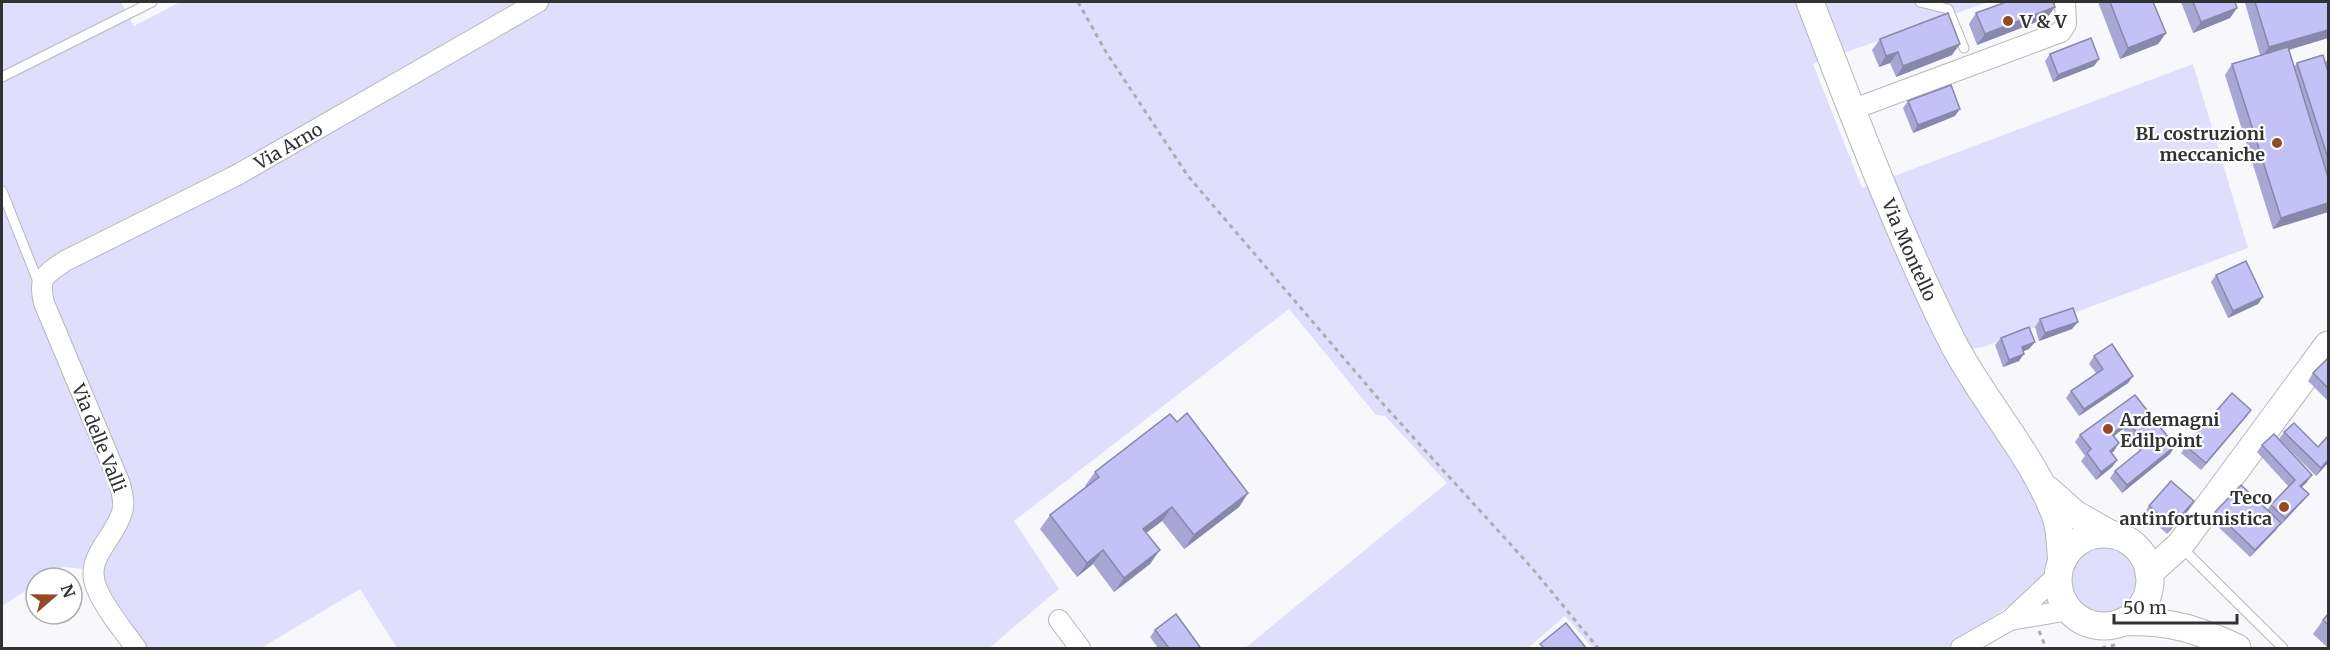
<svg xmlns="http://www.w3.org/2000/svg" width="2330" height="650" font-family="Merriweather,serif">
<rect width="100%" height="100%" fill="#f8f8fc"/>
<path fill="#dfdefd" d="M2,2H121L134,26L180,2H1988L1813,64L1862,188L2193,64L2248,248L1983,347L1947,353L2081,549C2131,522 2165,592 2118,613C2108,618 2097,617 2087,612C2072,605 2067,590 2067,574L2025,595L1947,648H1593L1565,616L1528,648H1245L1447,483L1385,416L1376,415L1289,309L1014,521L1059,589L989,648H397L360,589L261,648H131L85,569L63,567L46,578H36V584L2,606Z"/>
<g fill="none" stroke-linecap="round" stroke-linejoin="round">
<g stroke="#b7b7ba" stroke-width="11">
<g id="lane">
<polyline points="1920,2 1948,9 1964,48"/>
<polyline points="2,77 152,2"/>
<polyline points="2,191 39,284"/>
<polyline points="2181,547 2283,648"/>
</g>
</g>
<g stroke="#b7b7ba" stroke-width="22">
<g id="street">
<polyline points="1851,110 2061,32 2066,24 2065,2"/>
<polyline points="1059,620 1080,648"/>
<polyline points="2010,620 2069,610"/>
<path id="s1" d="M136,648C123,630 106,610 97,589C83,558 114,540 122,512C125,503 122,494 120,484L44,303C38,278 44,275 65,261L237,175L538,2"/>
<polyline points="1961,648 2010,620 2058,575"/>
</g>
</g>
<g stroke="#b7b7ba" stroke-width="29">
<g id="secondary">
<path id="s2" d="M1810,2C1854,116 1897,231 1952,341C1982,400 2034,456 2056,517C2061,531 2060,548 2062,562"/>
<polyline points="2048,490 2075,514 2110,534"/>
<circle cx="2104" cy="580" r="46"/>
<polyline points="2149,573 2180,545 2328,345"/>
<path d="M2123,622C2169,620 2196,629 2237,648"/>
</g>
</g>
<g stroke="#adadb0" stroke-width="3" stroke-dasharray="4.5 4.5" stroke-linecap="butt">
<polyline points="1078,2 1106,52 1188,176 1383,404 1532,568 1598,648"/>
<polyline points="2039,631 2046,648"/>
<polyline points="2102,648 2119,644"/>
</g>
<use href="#lane" stroke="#fff" stroke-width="9"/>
<use href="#street" stroke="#fff" stroke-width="20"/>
<use href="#secondary" stroke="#fff" stroke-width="27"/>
</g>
<g fill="#a8a6d3">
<polygon points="2098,2 2153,2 2166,33 2158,44 2120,59"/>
<polygon points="2181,2 2235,2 2237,8 2230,18 2193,33"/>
<polygon points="2246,2 2328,2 2328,38 2289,50 2294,67 2297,63 2325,62 2328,60 2328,212 2273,229 2225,75 2232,64 2260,55 2245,3"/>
<polygon points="1976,13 2047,18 1977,45 1969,24"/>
<polygon points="1880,39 1952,55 1896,77 1890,63 1879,67 1872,50"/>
<polygon points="2050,54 2099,59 2094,66 2053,82 2045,61"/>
<polygon points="1908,101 1955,116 1913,133 1903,108"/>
<polygon points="2216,275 2263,297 2258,304 2228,318 2211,282"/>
<polygon points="2040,319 2072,329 2039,341 2035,327"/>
<polygon points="2001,338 2029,349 2024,351 2019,361 2003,367 1995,345"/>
<polygon points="2094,356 2133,376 2128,383 2079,416 2066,398 2071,391 2096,373 2089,364"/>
<polygon points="2328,360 2328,401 2308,381 2313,373"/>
<polygon points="2135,395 2175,446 2170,454 2122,493 2110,478 2115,471 2140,451 2123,429 2114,436 2114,451 2112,453 2117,460 2112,467 2096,480 2081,461 2085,456 2075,442 2080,435"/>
<polygon points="2251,410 2246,417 2201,470 2181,453 2186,446"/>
<polygon points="1177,422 1248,493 1239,507 1184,549 1162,521 1146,533 1150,564 1114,592 1093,564 1077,577 1040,529 1050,515 1086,487 1085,486 1095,472"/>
<polygon points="2284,432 2328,463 2316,476 2279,439"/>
<polygon points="2262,445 2307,482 2302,487 2309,494 2303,501 2279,525 2276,530 2250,557 2210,519 2215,512 2267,510 2271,505 2288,486 2257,452"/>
<polygon points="2149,506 2189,509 2167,534 2144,513"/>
<polygon points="2328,614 2328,648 2313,634 2323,620"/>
<polygon points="1155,630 1199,648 1158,648 1150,637"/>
</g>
<g fill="#8887ac">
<polygon points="2055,7 2047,18 1977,45 1985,34"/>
<polygon points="2237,8 2230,18 2193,33 2201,22"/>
<polygon points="2328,30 2328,38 2261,58 2269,47"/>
<polygon points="2166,33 2158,44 2120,59 2128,48"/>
<polygon points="1960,44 1952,55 1896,77 1903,66"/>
<polygon points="1898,52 1890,63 1879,67 1886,56"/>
<polygon points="2099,59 2094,66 2053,82 2058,75"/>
<polygon points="1960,109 1955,116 1913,133 1918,125"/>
<polygon points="2328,203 2328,212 2273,229 2281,218"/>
<polygon points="2263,297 2258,304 2228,318 2233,311"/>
<polygon points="2078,322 2072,329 2039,341 2045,333"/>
<polygon points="2035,342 2029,349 2017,354 2022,347"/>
<polygon points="2024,354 2019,361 2003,367 2009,360"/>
<polygon points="2133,376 2128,383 2079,416 2084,409"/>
<polygon points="2251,410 2246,417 2201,470 2206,463"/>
<polygon points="2128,422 2123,429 2107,441 2112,434"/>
<polygon points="2119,443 2114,451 2105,458 2110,451"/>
<polygon points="2175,446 2170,454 2122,493 2127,485"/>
<polygon points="2117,460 2112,467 2096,480 2101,472"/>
<polygon points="2328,460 2328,463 2316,476 2321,468"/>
<polygon points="2312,475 2307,482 2295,493 2300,486"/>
<polygon points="1248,493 1239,507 1184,549 1194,535"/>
<polygon points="2309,494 2303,501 2280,526 2285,518"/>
<polygon points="2194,501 2189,509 2167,534 2172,526"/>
<polygon points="1172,507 1162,521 1133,543 1143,529"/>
<polygon points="2281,523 2276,530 2250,557 2255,550"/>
<polygon points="1103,550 1093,564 1077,577 1087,563"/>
<polygon points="1160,550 1150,564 1114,592 1124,578"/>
</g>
<g fill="#c3c1f5" stroke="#8887ac" stroke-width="1.5">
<polygon points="2006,2 2053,2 2055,7 1985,34 1976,13"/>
<polygon points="2110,2 2153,2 2166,33 2128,48"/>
<polygon points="2193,2 2235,2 2237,8 2201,22"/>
<polygon points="2255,2 2328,2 2328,30 2269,47"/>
<polygon points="1948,13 1960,44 1903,66 1898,52 1886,56 1880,39"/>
<polygon points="2091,38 2099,59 2058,75 2050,54"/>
<polygon points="2288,47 2328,177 2328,203 2281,218 2232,64"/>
<polygon points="2323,55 2328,72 2328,158 2297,63"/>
<polygon points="1951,85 1960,109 1918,125 1908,101"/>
<polygon points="2246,261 2263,297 2233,311 2216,275"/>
<polygon points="2073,308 2078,322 2045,333 2040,319"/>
<polygon points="2029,327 2035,342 2022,347 2024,354 2009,360 2001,338"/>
<polygon points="2112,344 2133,376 2084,409 2071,391 2103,369 2094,356"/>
<polygon points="2327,359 2328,360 2328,388 2313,373"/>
<polygon points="2232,393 2251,410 2206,463 2186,446"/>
<polygon points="2135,395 2175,446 2127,485 2115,471 2147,445 2128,422 2112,434 2119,443 2110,451 2117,460 2101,472 2087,453 2091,449 2080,435"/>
<polygon points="1187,413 1248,493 1194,535 1172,507 1143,529 1160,550 1124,578 1103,550 1087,563 1050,515 1099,477 1095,472 1170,414 1177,422"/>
<polygon points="2294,423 2318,447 2328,436 2328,460 2321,468 2284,432"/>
<polygon points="2274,434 2312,475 2300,486 2309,494 2285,518 2271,505 2295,480 2262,445"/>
<polygon points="2171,481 2194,501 2172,526 2149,506"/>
<polygon points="2241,485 2281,523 2255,550 2215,512"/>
<polygon points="1176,614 1200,647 1198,648 1169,648 1155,630"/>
<polygon points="2328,614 2328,625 2323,620"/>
<polygon points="1566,623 1586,648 1544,648 1540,644"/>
</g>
<g fill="#924b26" stroke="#fff" stroke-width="2">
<circle cx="2008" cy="21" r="6"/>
<circle cx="2277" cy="143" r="6"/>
<circle cx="2108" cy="429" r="6"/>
<circle cx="2284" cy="507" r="6"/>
</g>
<g text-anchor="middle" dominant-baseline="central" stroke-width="4.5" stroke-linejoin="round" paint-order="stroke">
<g font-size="18" font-weight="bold" fill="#323233" stroke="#fff" text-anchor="start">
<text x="2020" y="21">V &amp; V</text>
<text x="2265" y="133" text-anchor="end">BL costruzioni<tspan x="2265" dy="21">meccaniche</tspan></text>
<text x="2120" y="419">Ardemagni<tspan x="2120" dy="21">Edilpoint</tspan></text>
<text x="2272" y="497" text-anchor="end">Teco<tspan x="2272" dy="21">antinfortunistica</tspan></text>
</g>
<g font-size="18" fill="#323233" stroke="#fff">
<text stroke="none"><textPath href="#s1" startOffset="684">Via Arno</textPath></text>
<text stroke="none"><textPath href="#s2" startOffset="267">Via Montello</textPath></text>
<text transform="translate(99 438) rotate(68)">Via delle Valli</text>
</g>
</g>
<rect width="2330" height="650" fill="none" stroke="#323233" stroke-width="6"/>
<g transform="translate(54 596) rotate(70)"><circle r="28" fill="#ffffff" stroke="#adadad" stroke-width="1.5"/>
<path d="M0-4.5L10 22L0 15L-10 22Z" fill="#924b26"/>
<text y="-9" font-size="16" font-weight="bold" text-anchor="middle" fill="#323233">N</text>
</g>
<path d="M2114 614v9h123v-9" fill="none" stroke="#323233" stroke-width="3"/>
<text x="2123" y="614" font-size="18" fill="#323233" stroke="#ffffff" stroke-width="4.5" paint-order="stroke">50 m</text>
</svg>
